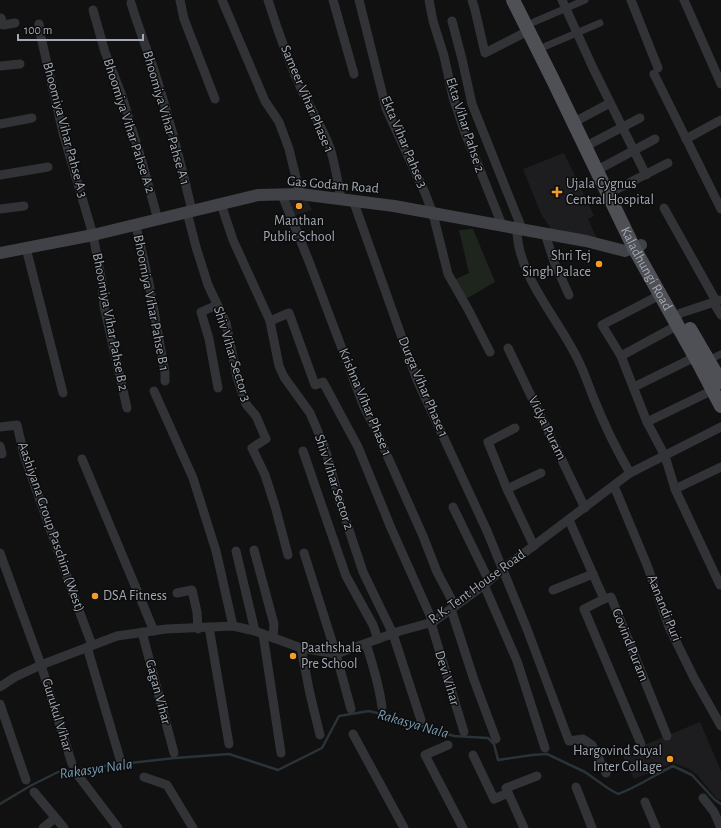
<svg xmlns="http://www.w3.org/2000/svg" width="721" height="828" font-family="'Alegreya Sans',sans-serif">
<rect width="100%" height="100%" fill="#111112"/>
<g fill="#1d1d1f">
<polygon points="564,153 594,216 588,219 597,239 551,229 541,214 523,169"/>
<polygon points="307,200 312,210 293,216 287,201"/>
<polygon points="700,722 721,771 721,799 718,800 697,775 689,769 673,763 634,779 622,754"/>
</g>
<polygon fill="#1d251d" points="473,229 495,282 466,299 454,280 469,273 459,230"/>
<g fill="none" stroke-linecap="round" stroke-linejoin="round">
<path stroke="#293338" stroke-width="2.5" d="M0,804L30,786L58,772L112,765L175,758L229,754L278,770L322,748L339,716L369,711L389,716L454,736L488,738L494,744L498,760L532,755L547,754L585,772L609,789L618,794C638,787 654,775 673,766L692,775L715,800L721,804"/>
<g stroke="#323337" stroke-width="7">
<polyline points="534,22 585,0"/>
<polyline points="546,46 600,23"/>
<polyline points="709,360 721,354"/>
</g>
<g stroke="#323337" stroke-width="9">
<polyline points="180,0 184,19 215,99"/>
<polyline points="222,0 265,101 279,122 289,149 300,194"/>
<path d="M268,0C278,32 290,65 304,95C313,112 323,129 330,148C335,164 338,182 341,199"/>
<polyline points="333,0 354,74"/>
<polyline points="359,0 386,108 425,193 433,214 448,274 469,311 490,352"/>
<polyline points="429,0 433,21 444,56 453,97 464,130 502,225"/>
<polyline points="472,0 475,10 485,53 528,31"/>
<polyline points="562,0 593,68 646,175"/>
<polyline points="631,0 658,68"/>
<polyline points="684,0 721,84"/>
<path d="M131,3C138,26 146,47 154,70C169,116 181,164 192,211"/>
<polyline points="93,10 105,52 122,96 142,162 158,220"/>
<polyline points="0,19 1,18 3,25 15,23"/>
<polyline points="452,21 462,59 472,104 522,229"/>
<polyline points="39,24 41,37 63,133 93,235 102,283 104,306 127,408"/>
<polyline points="0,66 20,64"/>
<polyline points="654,74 721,209"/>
<polyline points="580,119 610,103"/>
<polyline points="0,124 32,118"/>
<polyline points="686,139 721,120"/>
<polyline points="592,143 640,118"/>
<polyline points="603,167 655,139"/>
<polyline points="0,175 48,167"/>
<polyline points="615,190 668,163"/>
<polyline points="282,195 310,264 364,407 374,426 423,536 437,572 455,606"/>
<polyline points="353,200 417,380 487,531 527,629 569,741 583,739 592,745 606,773"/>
<polyline points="221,204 233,240 270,321 279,366 284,377 310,413 325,448 340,503 363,572 393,634 421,720"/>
<polyline points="664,208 716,301"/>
<polyline points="0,209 24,206"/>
<polyline points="187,212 196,247 208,285 226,323 237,377 246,404 256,416 266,439 252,448 265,475 275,506 288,555"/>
<polyline points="136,226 149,283 165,373 165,381"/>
<path d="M517,228C516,275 560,320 579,362C585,374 589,387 594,399C604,424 616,449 630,473"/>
<polyline points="545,234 555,264 569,295"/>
<polyline points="26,248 63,393"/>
<polyline points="660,295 602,325 621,356 647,422 665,456 675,489 720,585"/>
<polyline points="713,302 721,315"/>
<polyline points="217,305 201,312 209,339 218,388"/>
<polyline points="673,318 681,313 720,300"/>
<polyline points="270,321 289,313 315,385 323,382 358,447 391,528 433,622"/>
<polyline points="508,348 585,508"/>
<polyline points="621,356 678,325"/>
<polyline points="634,387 695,357"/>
<polyline points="154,391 193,478 216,551 233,626"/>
<polyline points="647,422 713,390"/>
<polyline points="0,427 17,425 24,455 80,613 92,645"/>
<polyline points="515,428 488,442 507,489 534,546"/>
<polyline points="0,446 2,454"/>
<polyline points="303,451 346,576 373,625 378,639"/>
<polyline points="82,459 154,631"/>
<polyline points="614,486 647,565 669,627 694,678 721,726"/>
<polyline points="507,489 541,473"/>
<polyline points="675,489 721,467"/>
<polyline points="453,507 489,581"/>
<polyline points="569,520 604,599 611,597 667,736"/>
<polyline points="254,550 274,624 273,638"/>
<polyline points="236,551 255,631"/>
<polyline points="0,553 41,665 72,764"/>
<polyline points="304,553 336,654 351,709"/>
<polyline points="484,585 517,661 545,748"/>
<polyline points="553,590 593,574"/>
<polyline points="177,593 192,590 197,612 198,629"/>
<polyline points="604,599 584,609 641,744"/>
<polyline points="451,609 474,680 496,739"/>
<polyline points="431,623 464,732"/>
<polyline points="209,627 229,744"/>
<polyline points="142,632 174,753"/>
<polyline points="263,634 281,753"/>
<path d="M366,644C373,665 379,685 382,707"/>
<polyline points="87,647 120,759"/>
<polyline points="301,648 310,694 320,735"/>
<polyline points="0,687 15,677 41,665 117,636 166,629 233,626 255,631 301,648 336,654 400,631 433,622 484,585 503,569 630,473 721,427"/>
<polyline points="0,704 26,780"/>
<polyline points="353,734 404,828"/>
<polyline points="448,745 425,755 463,828"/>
<polyline points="473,755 494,799 508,793"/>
<polyline points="77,774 118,828"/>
<polyline points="144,777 167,785 193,828"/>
<polyline points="576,787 592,828"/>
<polyline points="34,792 64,828"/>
<polyline points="703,798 714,812 721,828"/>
<polyline points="645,802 656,828"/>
<polyline points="43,828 55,818"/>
<polyline points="524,828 506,788 537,776"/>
</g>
<polyline stroke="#404247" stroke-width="12" points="0,253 93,235 258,195 300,194 394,206 586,241 625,251 641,245"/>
<g stroke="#4e5056" stroke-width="14">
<path id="s1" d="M513,0L553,80L634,248L698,362L721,406"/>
<polyline points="690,329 721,382"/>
</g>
</g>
<g fill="#f39d28" stroke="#0c0c0d" stroke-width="1.5">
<path d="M555 186h4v4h4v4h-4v4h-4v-4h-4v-4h4z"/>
<circle cx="299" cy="206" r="4"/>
<circle cx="599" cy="264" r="4"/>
<circle cx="95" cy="596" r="4"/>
<circle cx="293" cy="656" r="4"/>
<circle cx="670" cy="759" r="4"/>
</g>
<g text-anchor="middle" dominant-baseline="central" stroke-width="3" stroke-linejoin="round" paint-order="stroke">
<g font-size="14" fill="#a2a9b3" stroke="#0c0c0d">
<text transform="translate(307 99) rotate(67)">Sameer Vihar Phase 1</text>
<text transform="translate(166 118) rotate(74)">Bhoomiya Vihar Pahse A 1</text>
<text transform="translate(465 125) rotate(72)">Ekta Vihar Pahse 2</text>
<text transform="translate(129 126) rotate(72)">Bhoomiya Vihar Pahse A 2</text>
<text transform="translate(65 130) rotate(75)">Bhoomiya Vihar Pahse A 3</text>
<text transform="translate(404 142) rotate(67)">Ekta Vihar Pahse 3</text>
<text transform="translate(333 185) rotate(5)">Gas Godam Road</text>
<text stroke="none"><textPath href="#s1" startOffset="300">Kaladhungi Road</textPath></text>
<text transform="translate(151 303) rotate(79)">Bhoomiya Vihar Pahse B 1</text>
<text transform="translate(110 322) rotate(79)">Bhoomiya Vihar Pahse B 2</text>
<text transform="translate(232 354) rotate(73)">Shiv Vihar Sector 3</text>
<text transform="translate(423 387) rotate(67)">Durga Vihar Phase 1</text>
<text transform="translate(365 402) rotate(67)">Krishna Vihar Phase 1</text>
<text transform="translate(547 428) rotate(64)">Vidya Puram</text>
<text transform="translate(334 482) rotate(72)">Shiv Vihar Sector 2</text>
<text transform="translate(51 527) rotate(71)">Aashiyana Group Paschim (West)</text>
<text transform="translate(477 587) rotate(-36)">R.K. Tent House Road</text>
<text transform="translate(664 608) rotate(68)">Aanandi Puri</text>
<text transform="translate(630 645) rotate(68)">Govind Puram</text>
<text transform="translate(447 678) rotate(73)">Devi Vihar</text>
<text transform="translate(158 692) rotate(75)">Gagan Vihar</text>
<text transform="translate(57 715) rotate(73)">Gurukul Vihar</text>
</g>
<g font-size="14" fill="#a2a9b3" stroke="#0c0c0d" text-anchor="start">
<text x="566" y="184">Ujala Cygnus<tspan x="566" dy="16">Central Hospital</tspan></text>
<text x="299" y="221" text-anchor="middle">Manthan<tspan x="299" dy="16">Public School</tspan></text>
<text x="591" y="256" text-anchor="end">Shri Tej<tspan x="591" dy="16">Singh Palace</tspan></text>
<text x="103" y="596">DSA Fitness</text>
<text x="301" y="648">Paathshala<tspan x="301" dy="16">Pre School</tspan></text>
<text x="662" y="751" text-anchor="end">Hargovind Suyal<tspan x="662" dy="16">Inter Collage</tspan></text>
</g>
<g font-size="15" font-style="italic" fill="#789aaf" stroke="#0c0c0d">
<text transform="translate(413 724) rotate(16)">Rakasya Nala</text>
<text transform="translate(96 769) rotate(-8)">Rakasya Nala</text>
</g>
</g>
<path d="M18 34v6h125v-6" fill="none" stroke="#a2a9b3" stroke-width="2"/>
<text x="24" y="34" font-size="12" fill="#a2a9b3" stroke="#0c0c0d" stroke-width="3" paint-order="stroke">100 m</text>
</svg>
